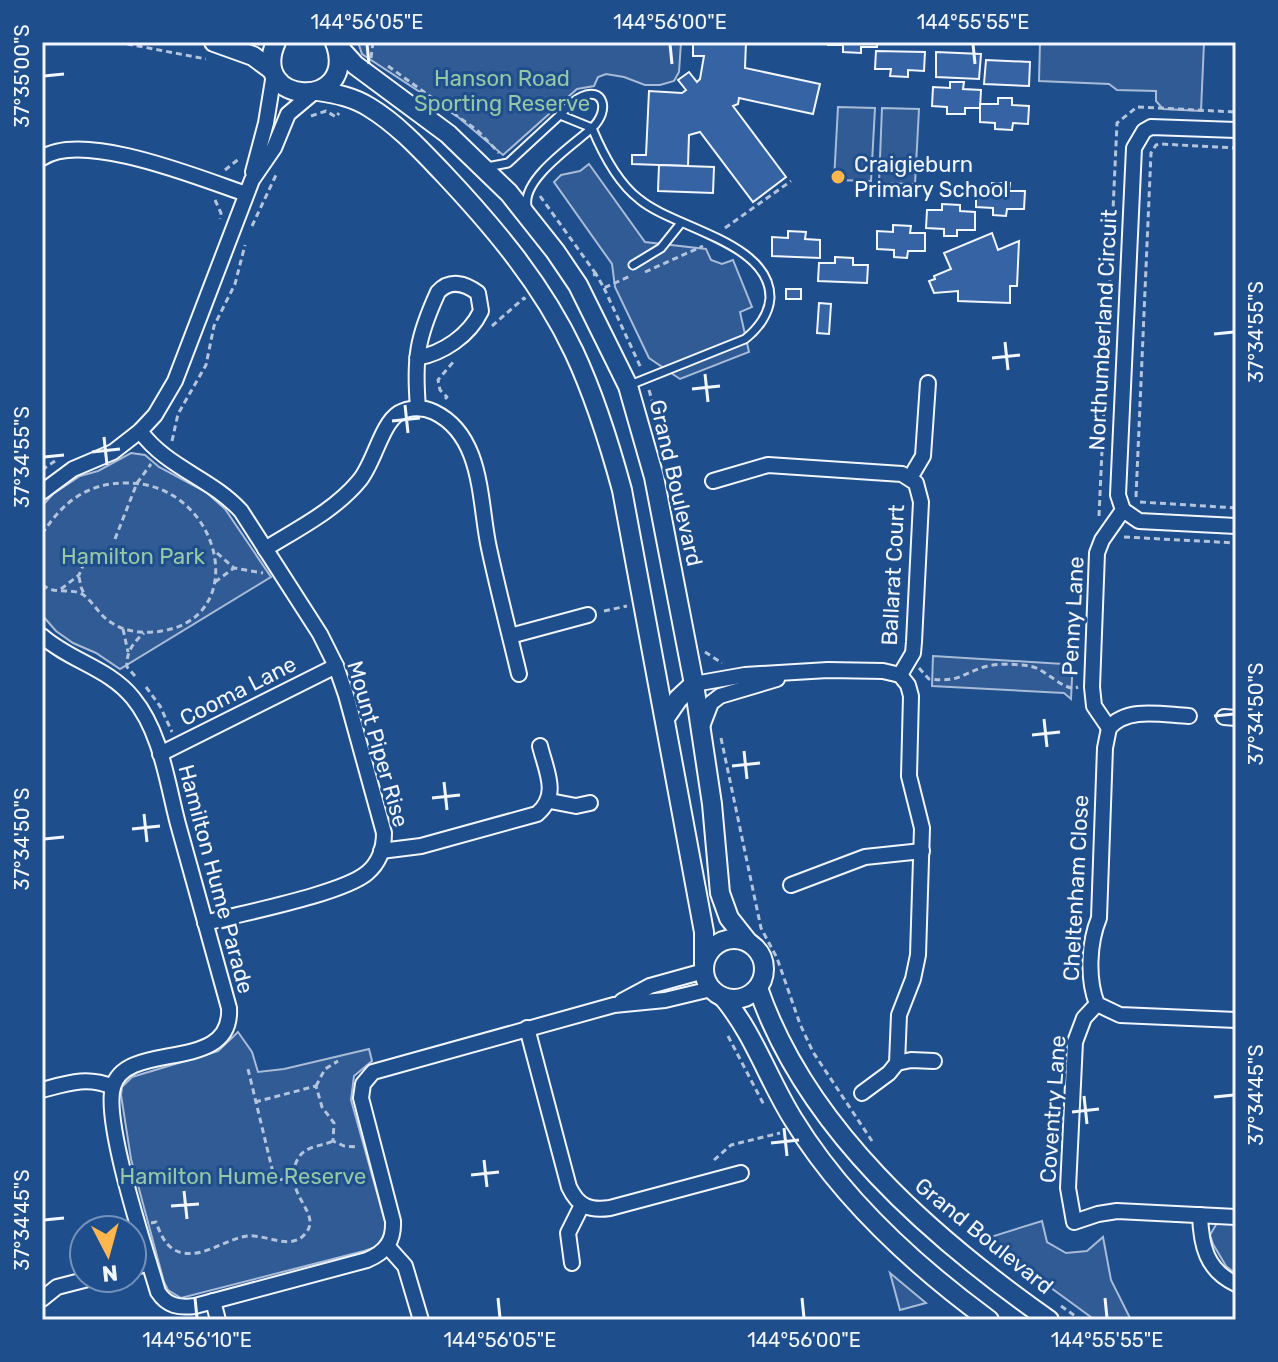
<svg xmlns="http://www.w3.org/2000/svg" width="1278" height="1362" font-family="Rubik,sans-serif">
<rect width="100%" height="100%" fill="#1f4e8c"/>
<g fill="#305b95" stroke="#a8bbd7" stroke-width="2">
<polygon points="358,42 681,42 679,72 674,81 660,85 645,85 624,77 606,74 598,77 594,86 577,89 503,155 458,117 362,54"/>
<polygon points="1040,42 1204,42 1201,111 1163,109 1156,101 1156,91 1117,90 1109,84 1039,81"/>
<polygon points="838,107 875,108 871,181 834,180"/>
<polygon points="882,108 919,109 915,184 879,183"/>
<polygon points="589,164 645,242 706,249 711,260 722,264 733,260 752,307 740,312 749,352 680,379 649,358 615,287 612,264 554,182 561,175 580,171"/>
<polygon points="131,453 145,455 159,467 206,492 225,509 271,577 120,669 96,653 73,643 56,631 42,615 42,506 53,494 80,476 98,471"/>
<polygon points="933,656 1063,664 1073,658 1071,699 1064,693 932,686"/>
<polygon points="238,1032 252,1052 258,1072 284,1069 369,1049 372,1061 354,1076 351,1100 386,1225 385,1234 376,1247 364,1251 181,1298 168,1290 164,1282 131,1159 121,1095 122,1087 132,1077 218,1051"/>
<polygon points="1042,1221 1047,1242 1066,1253 1087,1251 1103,1237 1111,1280 1131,1320 1095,1320 984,1239"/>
<polygon points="1217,1223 1236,1224 1236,1274 1226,1266 1213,1244 1210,1235"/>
<polygon points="890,1273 926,1303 900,1310"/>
</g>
<g fill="#3563a3" stroke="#f2f6ff" stroke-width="2">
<polygon points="693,42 746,42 745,68 820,84 813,114 739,98 738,104 733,106 786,177 753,202 700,132 689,135 688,166 632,164 632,155 646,155 649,91 682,93 686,90 678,80 689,72 697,82 700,79 704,56 693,56"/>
<polygon points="828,42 877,42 877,47 861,47 861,53 843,52 843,45 828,45"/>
<polygon points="876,51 925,52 924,71 908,70 908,77 890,76 891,69 875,69"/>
<polygon points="936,52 981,54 979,79 936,77"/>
<polygon points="986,60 1030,62 1029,86 984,84"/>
<polygon points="950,82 964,82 963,89 981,90 980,108 965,108 965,114 947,114 947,107 932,106 933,87 950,88"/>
<polygon points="998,98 1012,98 1012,105 1029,106 1028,124 1013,123 1012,130 995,129 995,123 980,122 980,104 998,104"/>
<polygon points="659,165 714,167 713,193 658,191"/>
<polygon points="992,183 1010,183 1009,191 1025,191 1024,209 1007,209 1006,216 993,215 993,208 976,207 976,189 992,189"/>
<polygon points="942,204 960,205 960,211 975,212 975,230 957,230 957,236 944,236 944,229 926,228 927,210 942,210"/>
<polygon points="893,225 911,226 910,233 925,233 925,251 908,251 907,258 894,257 894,250 877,249 877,231 893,232"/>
<polygon points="788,231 806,232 805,239 820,240 820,258 772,256 772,237 788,238"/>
<polygon points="992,233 998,250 1019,241 1017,286 1010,286 1010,303 958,301 958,291 934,293 929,281 935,279 934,276 951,269 944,253"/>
<polygon points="835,257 853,258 853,265 868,265 867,283 818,281 819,263 835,263"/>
<rect x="786" y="289" width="15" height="10"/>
<polygon points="819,303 831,304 829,334 817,333"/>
</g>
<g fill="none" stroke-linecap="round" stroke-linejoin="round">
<g stroke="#f2f6ff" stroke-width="11">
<g id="service">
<polyline points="487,167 508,163 560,115"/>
<path d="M527,206C522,179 573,145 592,128C611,110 603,86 581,97C572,101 566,109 560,115L592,128C602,152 618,183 639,199C673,228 771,242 770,298C769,314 758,329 745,339L630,385"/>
<polyline points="633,265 661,248 681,223"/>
</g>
</g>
<g stroke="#f2f6ff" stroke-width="18">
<g id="minor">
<polyline points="1236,130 1151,127 1144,131 1134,148 1118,495 1123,510 1139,521 1236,526"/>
<path d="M42,158C83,130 202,179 246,194"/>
<polyline points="253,172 266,123 274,74"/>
<path d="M417,358C443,353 469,336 481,311L478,293C465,283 450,279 438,292C417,338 414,358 418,408"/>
<path d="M140,431C167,468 211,478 241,511L320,634L336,666L346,695L384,833C384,848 379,863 367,873C342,894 242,913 205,923"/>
<polyline points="910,478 923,456 928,383"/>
<polyline points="713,481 768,465 902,474 916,483 921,502 914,642 913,653 900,675"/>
<polyline points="42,492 73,469 113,452 140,431 155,415 175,381 252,180 274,148 288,114 313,93"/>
<path d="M265,549C297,529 334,511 359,481C374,464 381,424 399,413C409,407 423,407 434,412C484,436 479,503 489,548C498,590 509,632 519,674"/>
<path d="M42,636C70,661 109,668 133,698C161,732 167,782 178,824C195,886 212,947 229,1008C233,1075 126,1039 113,1087C103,1123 146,1251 158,1292C167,1306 179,1308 195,1306L367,1260C386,1252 394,1241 393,1221L361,1098L363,1084L373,1072L614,1005L665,1000L711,989"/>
<polyline points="510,636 588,615"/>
<polyline points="694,684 745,675 828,670 883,671 900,675 908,685 911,696 909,776 922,828 918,955 913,979 899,1015 897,1063 889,1073 862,1093"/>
<polyline points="1224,717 1236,718"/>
<path d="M1109,728L1105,748L1099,918C1089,942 1087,979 1097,1004L1120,1015L1236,1020"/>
<polyline points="1109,728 1094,706 1092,687 1097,553 1102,540 1123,510"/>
<path d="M1109,728C1127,706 1164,715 1189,716"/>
<polyline points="701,729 711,703 720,696 777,679"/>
<polyline points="160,754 336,666"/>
<polyline points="550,801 576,806 590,803"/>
<path d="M381,851L421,846L537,814C560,795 546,771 540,746"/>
<polyline points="791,885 865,857 922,851"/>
<polyline points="622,1001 650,986 704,971"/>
<polyline points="1097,1004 1084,1018 1075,1042 1068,1188 1074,1222 1098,1214 1117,1211 1236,1217"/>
<path d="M527,1028L569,1187C578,1206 589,1211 610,1208L741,1173"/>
<polyline points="897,1063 911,1060 934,1061"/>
<path d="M42,1090C68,1083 87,1076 113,1087"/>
<path d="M1200,1215C1201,1245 1206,1270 1236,1284"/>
<polyline points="388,1247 405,1266 421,1320"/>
<polyline points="572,1263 568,1233 582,1205"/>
<polyline points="132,1268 149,1263"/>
<polyline points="42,1299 57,1287 92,1278"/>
<polyline points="213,1301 218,1320"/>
</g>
</g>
<g stroke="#f2f6ff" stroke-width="22">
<g id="tertiary">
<polyline points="214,42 253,56 272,70"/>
<path d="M276,42C248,106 357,111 336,45"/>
<polyline points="335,43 355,65 448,134 509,193 555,251 578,285 628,386 654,477 694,684 712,804 720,893 729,918 748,942"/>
<path d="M318,91C337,94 353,97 369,107C397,124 420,149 442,172C493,226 542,284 574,352C595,397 609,442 622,490L704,932V964"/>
<polyline points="665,718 678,699 694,684"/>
<circle cx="734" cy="969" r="30"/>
<path d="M758,988C806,1128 931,1237 1049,1320"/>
<path d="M723,997C754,1034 768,1079 793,1119C842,1199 914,1265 989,1320"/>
</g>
</g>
<g stroke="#b3c4dc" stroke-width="3" stroke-dasharray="6 4" stroke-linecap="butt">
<polyline points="117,42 206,59"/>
<polyline points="371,58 373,42"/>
<polyline points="388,66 478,131 499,153"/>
<polyline points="311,116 326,111 336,117 339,113"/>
<polyline points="225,170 240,158"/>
<polyline points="540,196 596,274"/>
<polyline points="215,200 221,213 220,219"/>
<polyline points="252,226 276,175"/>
<polyline points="725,228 791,181"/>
<polyline points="645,272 703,246"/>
<polyline points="593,275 596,274 604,288 630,276"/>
<polyline points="604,288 641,368"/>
<polyline points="492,326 524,298 525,300"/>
<polyline points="649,390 669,460"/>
<polyline points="445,399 447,397 440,390 438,380 454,361"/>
<polyline points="172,441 178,414 206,365 214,326 235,284 245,245"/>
<polyline points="42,470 55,461"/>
<polyline points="1136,497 1151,153 1156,145 1161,144 1236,148"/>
<polyline points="1140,502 1236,508"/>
<polyline points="1099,516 1117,123 1137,107 1236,112"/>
<path d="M42,534C63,502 87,483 126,483C223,482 255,625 153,632C139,633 124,631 112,623C101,617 95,605 86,597C73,585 54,597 42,584"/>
<polyline points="1124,537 1236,543"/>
<polyline points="115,539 137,483 151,464"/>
<polyline points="217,553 234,568 263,573"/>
<polyline points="79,577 81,587 85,596"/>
<polyline points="215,582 234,568"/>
<polyline points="61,589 79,575 84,563"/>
<polyline points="604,611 627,606"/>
<polyline points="123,629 128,652"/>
<polyline points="705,652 722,663"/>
<path d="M919,668L929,679C960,682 957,676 984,667C997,663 1015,664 1029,666C1046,668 1064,693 1078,687"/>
<path d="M135,676L127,667C126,652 133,643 144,633"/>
<polyline points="146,687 160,706 172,732"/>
<polyline points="721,738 761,928 777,958 800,1024 813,1052 872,1141"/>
<polyline points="728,1036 765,1107"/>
<polyline points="248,1069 275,1181 291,1177"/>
<polyline points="316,1086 325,1069 338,1061"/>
<polyline points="255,1102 316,1086 322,1107 334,1123 333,1141 344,1146 357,1147"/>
<polyline points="714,1160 731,1145 780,1133"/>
<path d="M151,1223L156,1222C161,1236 167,1250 183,1253C205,1257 226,1239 247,1236C266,1234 291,1251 305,1234C323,1214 286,1197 295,1166C296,1161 300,1154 305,1151C312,1146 325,1145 333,1141"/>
<polyline points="1061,1306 1081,1320"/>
</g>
<use href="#service" stroke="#1f4e8c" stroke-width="7"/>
<use href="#minor" stroke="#1f4e8c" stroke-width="14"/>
<use href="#tertiary" stroke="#1f4e8c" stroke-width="18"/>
</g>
<path fill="none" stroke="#f2f6ff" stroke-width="3" d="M367,44L369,64M670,44L672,64M973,44L975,64M44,76L64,74M1214,334L1234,332M1005,342L1008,370M992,358L1020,355M705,374L708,402M692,389L720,386M405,405L408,433M392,421L420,418M104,437L107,465M92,452L120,449M44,457L64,455M1214,716L1234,714M1044,719L1047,747M1032,735L1060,732M744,751L747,779M732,766L760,763M444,782L447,810M432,798L460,795M144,814L147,842M132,829L160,826M44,839L64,837M1084,1096L1087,1124M1214,1097L1234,1095M1072,1112L1099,1109M784,1128L787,1156M771,1143L799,1140M484,1160L487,1187M471,1175L499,1172M184,1191L187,1219M171,1206L199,1204M44,1220L64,1218M195,1298L197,1318M498,1298L500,1318M802,1298L804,1318M1105,1298L1107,1318"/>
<circle fill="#ffb74d" stroke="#1f4e8c" stroke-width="3" cx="838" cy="177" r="8"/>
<g text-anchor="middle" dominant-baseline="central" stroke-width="6" stroke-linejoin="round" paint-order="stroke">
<g font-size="22" fill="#97c8a6" stroke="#1f4e8c">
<text x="502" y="78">Hanson Road<tspan x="502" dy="25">Sporting Reserve</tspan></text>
<text x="133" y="556">Hamilton Park</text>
<text x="243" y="1176">Hamilton Hume Reserve</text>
</g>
<g font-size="22" fill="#f2f6ff" stroke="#1f4e8c" text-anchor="start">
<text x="854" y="164">Craigieburn<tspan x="854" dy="25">Primary School</tspan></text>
</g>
<g font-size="22" fill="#f2f6ff" stroke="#1f4e8c">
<text transform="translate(1103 330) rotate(-87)">Northumberland Circuit</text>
<text transform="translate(676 483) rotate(77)">Grand Boulevard</text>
<text transform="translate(893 575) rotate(-87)">Ballarat Court</text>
<text transform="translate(1073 616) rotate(-87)">Penny Lane</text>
<text transform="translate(238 691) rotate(-27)">Cooma Lane</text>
<text transform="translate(378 744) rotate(74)">Mount Piper Rise</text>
<text transform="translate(216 879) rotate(75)">Hamilton Hume Parade</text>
<text transform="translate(1076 888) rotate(-87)">Cheltenham Close</text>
<text transform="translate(1053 1109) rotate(-86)">Coventry Lane</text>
<text transform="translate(984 1236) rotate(39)">Grand Boulevard</text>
</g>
</g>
<rect width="1278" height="1362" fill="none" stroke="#1f4e8c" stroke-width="88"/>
<g transform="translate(108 1254) rotate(174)"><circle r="38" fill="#1f4e8c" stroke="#7391ba" stroke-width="2"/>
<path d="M0-6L14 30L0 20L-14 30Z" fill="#ffb74d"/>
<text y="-12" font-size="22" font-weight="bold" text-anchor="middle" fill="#f2f6ff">N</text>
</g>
<rect x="44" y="44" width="1190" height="1274" fill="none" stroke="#f2f6ff" stroke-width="3"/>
<g font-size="20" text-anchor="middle" fill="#f2f6ff">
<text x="367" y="29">144°56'05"E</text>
<text x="670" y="29">144°56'00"E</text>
<text x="973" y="29">144°55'55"E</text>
<text transform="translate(22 76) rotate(-90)" y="7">37°35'00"S</text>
<text transform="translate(1256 332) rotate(-90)" y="7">37°34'55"S</text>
<text transform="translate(22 457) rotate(-90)" y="7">37°34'55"S</text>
<text transform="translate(1256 714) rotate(-90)" y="7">37°34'50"S</text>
<text transform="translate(22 839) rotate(-90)" y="7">37°34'50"S</text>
<text transform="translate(1256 1095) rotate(-90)" y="7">37°34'45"S</text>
<text transform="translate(22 1220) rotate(-90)" y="7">37°34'45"S</text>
<text x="197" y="1347">144°56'10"E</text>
<text x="500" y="1347">144°56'05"E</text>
<text x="804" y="1347">144°56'00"E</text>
<text x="1107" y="1347">144°55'55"E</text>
</g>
</svg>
